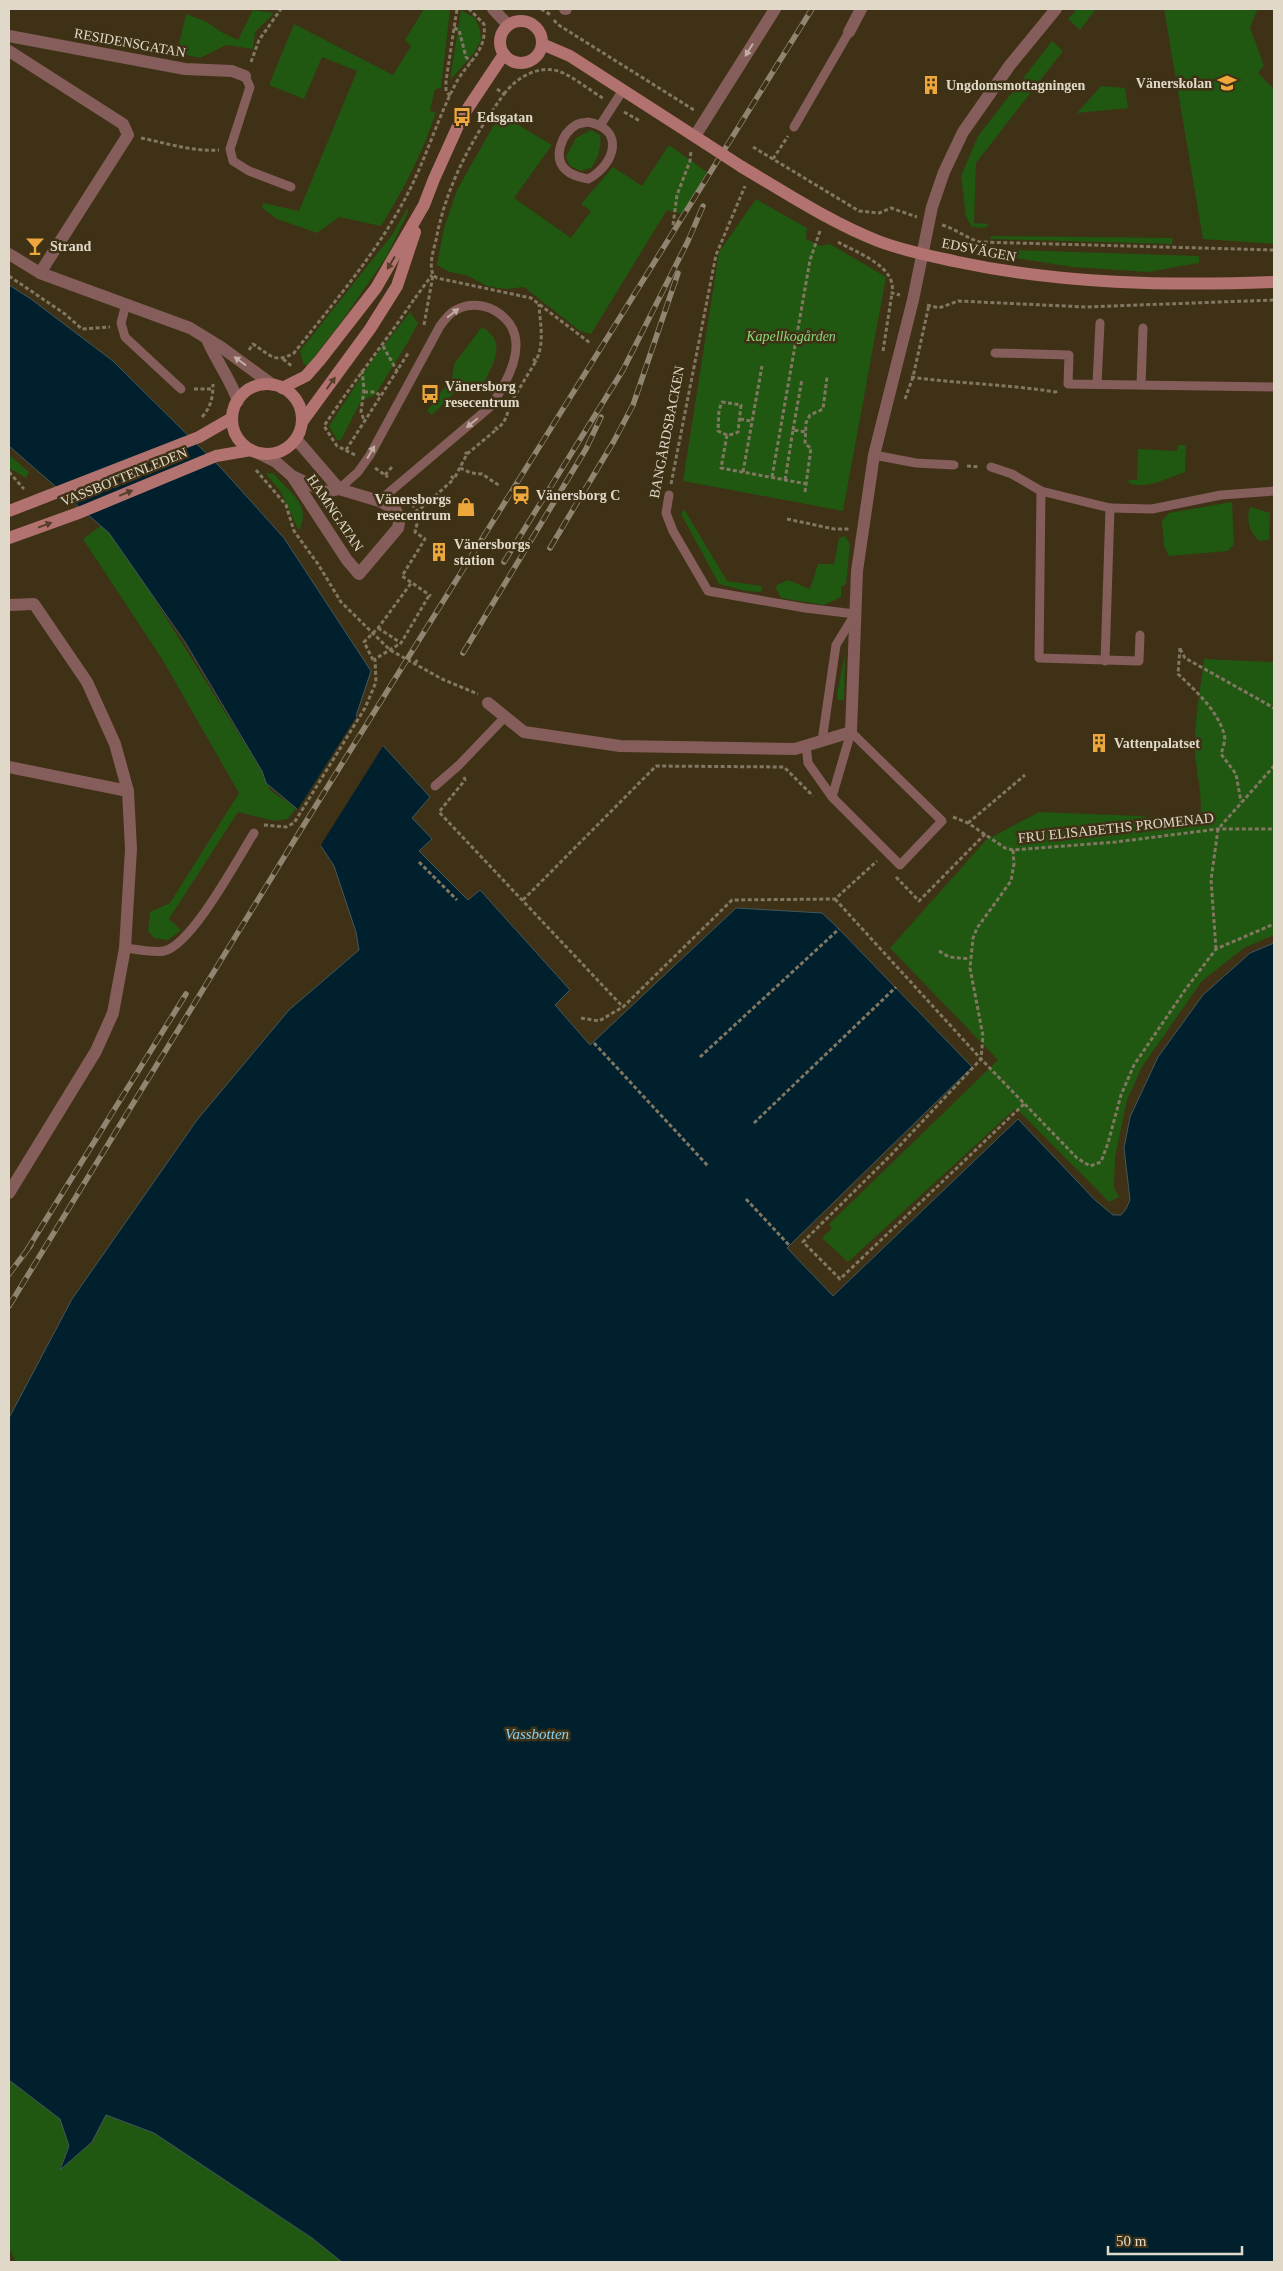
<svg xmlns="http://www.w3.org/2000/svg" width="1283" height="2271" font-family="Georgia,serif">
<rect width="100%" height="100%" fill="#3e3116"/>
<g fill="#205711">
<path d="M424,9H450L441,88L435,89L430,111L436,112C423,153 403,190 381,226L339,217L317,233L277,219L262,208L263,203L299,211L357,71L322,57L304,99L269,85L294,24L393,75L411,46L405,40Z"/>
<polygon points="1077,9 1096,9 1080,30 1068,19"/>
<polygon points="1164,9 1258,9 1250,27 1264,66 1258,73 1274,89 1274,244 1203,239"/>
<polygon points="253,10 274,13 255,32 253,49 226,45 200,58 177,53 186,14 205,21 223,33 238,40"/>
<polygon points="461,10 475,18 480,30 481,40 474,53 450,80"/>
<polygon points="1052,41 1063,51 976,163 974,223 989,224 985,228 972,227 966,217 961,176 978,136"/>
<polygon points="1101,86 1125,88 1128,108 1077,113"/>
<polygon points="500,114 552,145 514,198 571,238 591,211 581,204 613,167 642,186 669,145 707,172 682,214 667,210 591,334 580,331 524,287 506,289 487,286 468,276 450,272 437,265 444,228 457,190"/>
<path d="M591,130L600,135C602,147 598,158 591,168L581,171L570,166L566,157L576,138Z"/>
<polygon points="756,199 807,228 806,239 821,246 830,244 886,277 843,511 683,481 719,252"/>
<polygon points="408,207 408,212 387,256 342,321 307,366 303,363 300,351 392,235"/>
<polygon points="991,236 1173,238 1172,244 990,239"/>
<polygon points="988,249 1199,256 1199,263 1148,272 1072,267 984,253 979,250"/>
<polygon points="410,312 418,323 408,342 375,395 361,401 341,440 337,440 329,426 371,362"/>
<path d="M482,327C509,343 492,365 482,387L461,386L432,415L427,411L452,378L454,364Z"/>
<path d="M1178,445H1186L1185,472C1167,478 1147,490 1129,483L1128,480H1137L1138,449L1177,451Z"/>
<polygon points="9,455 29,472 26,478 9,468"/>
<path d="M265,473L274,474C289,493 312,503 299,531L281,492Z"/>
<polygon points="1232,502 1234,544 1228,551 1169,556 1164,546 1162,521 1169,513"/>
<path d="M1250,507L1270,513L1269,540L1259,541C1249,531 1246,521 1250,507Z"/>
<polygon points="684,509 727,581 762,586 761,592 746,591 719,584 681,514"/>
<polygon points="106,522 262,771 270,790 296,808 288,819 275,821 238,812 169,919 181,930 168,940 154,938 148,931 150,912 170,903 239,793 162,659 83,539"/>
<polygon points="845,536 850,544 846,584 841,587 841,597 824,605 781,598 775,586 788,580 810,589 818,564 834,564 839,538"/>
<polygon points="845,654 844,700 838,700 837,694"/>
<path d="M1204,659L1274,662V935L1244,948L1202,981L1142,1067L1127,1100L1115,1157L1114,1188L1119,1197L1109,1202L1016,1108L848,1262L822,1238L832,1228L829,1224L998,1060L890,948L986,840L1039,812L1140,816L1189,823L1200,819C1204,792 1193,765 1195,737C1196,711 1201,685 1204,659Z"/>
<polygon points="9,2080 60,2119 69,2146 60,2169 92,2142 105,2115 154,2133 312,2238 342,2262 16,2262 9,2248"/>
</g>
<polygon fill="#00202d" stroke="#43585c" points="9,285 31,299 113,361 222,469 284,538 371,671 356,716 430,797 412,818 432,839 419,851 468,900 480,890 570,990 555,1005 590,1045 736,908 822,913 839,929 972,1067 787,1248 833,1296 1018,1119 1095,1200 1113,1215 1121,1215 1126,1209 1130,1200 1124,1148 1130,1117 1158,1057 1203,995 1250,953 1274,943 1274,2262 342,2262 312,2238 154,2133 106,2115 92,2142 60,2170 69,2146 60,2119 9,2080 9,1418 72,1299 197,1120 289,1010 359,950 356,932 334,866 296,808 266,783 262,771 185,642 109,533 9,446"/>
<polygon fill="#3e3116" points="360,711 358,715 385,743 319,848 296,812"/>
<g fill="none" stroke-linecap="round" stroke-linejoin="round">
<g stroke="#827862" stroke-width="3" stroke-dasharray="4 2.5" stroke-linecap="butt">
<polyline points="541,9 551,15"/>
<polyline points="554,20 557,24 694,110"/>
<polyline points="454,28 459,30 466,57 471,62"/>
<polyline points="251,62 259,40 281,9"/>
<path d="M497,89L504,94C472,138 446,186 436,240C433,252 429,264 433,275L437,278L531,298L590,343"/>
<path d="M504,94C516,78 537,65 558,71C571,75 591,91 604,99"/>
<polyline points="450,96 446,91 446,81 457,9"/>
<polyline points="624,112 640,121"/>
<path d="M141,138C167,143 192,152 219,150"/>
<polyline points="753,147 859,211 879,213 891,208 917,217"/>
<polyline points="773,159 788,136"/>
<polyline points="673,225 677,195 690,161 691,151"/>
<path d="M942,225C956,229 966,238 980,242L1274,250"/>
<path d="M838,242C857,253 897,266 892,293L900,295"/>
<polyline points="9,276 65,314 82,329 110,327"/>
<polyline points="415,298 432,275"/>
<polyline points="927,305 939,308 958,301 1086,307 1274,300"/>
<polyline points="424,325 433,275"/>
<polyline points="383,346 397,371"/>
<path d="M249,350L253,344C270,355 275,364 294,353C334,302 377,253 407,195C426,159 437,119 456,83C468,61 487,52 484,24L469,9"/>
<polyline points="883,351 892,293"/>
<polyline points="283,359 293,367"/>
<path d="M533,359L536,361C545,342 540,324 539,304"/>
<polyline points="362,370 364,389 361,412 364,420"/>
<path d="M911,377C959,384 1007,384 1055,392L1058,391"/>
<polyline points="194,389 213,389"/>
<polyline points="364,392 376,392 381,397"/>
<polyline points="513,399 536,361"/>
<polyline points="905,399 913,377 929,305"/>
<path d="M202,417C211,407 213,397 213,384"/>
<polyline points="740,419 751,421"/>
<path d="M495,427L497,429C509,419 506,412 513,399"/>
<polyline points="793,430 802,379"/>
<polyline points="727,435 718,431 719,410 722,402 741,405 738,432 734,434 727,435 721,468 807,484"/>
<polyline points="346,450 409,352"/>
<polyline points="467,454 497,429"/>
<path d="M355,455L337,446L324,426C353,382 386,341 415,298"/>
<polyline points="967,466 980,467"/>
<polyline points="375,468 388,477"/>
<polyline points="460,468 471,473 482,474 500,486"/>
<polyline points="256,470 286,505 294,531 318,564 341,602 390,650 442,679 478,694"/>
<polyline points="9,472 24,489"/>
<polyline points="743,472 762,366"/>
<polyline points="385,475 392,467"/>
<polyline points="451,476 454,479 467,454 465,452"/>
<polyline points="772,477 810,260 820,231"/>
<polyline points="785,480 793,430 806,432"/>
<polyline points="671,484 716,255 745,186"/>
<polyline points="805,492 811,448 805,444 806,423 810,415 823,409 827,377"/>
<polyline points="412,504 417,511 425,505 424,502"/>
<polyline points="425,505 454,479"/>
<polyline points="417,511 419,516 415,532 425,539 402,576 431,596"/>
<polyline points="787,519 834,529 850,529"/>
<polyline points="378,628 401,643 430,594"/>
<path d="M1180,648L1178,674C1195,690 1218,711 1224,734C1226,739 1223,748 1221,754L1236,774L1241,802"/>
<polyline points="1180,649 1185,658 1274,708"/>
<polyline points="373,660 364,642 378,628 412,582"/>
<polyline points="415,663 418,659"/>
<polyline points="464,777 465,780 439,812 623,1007"/>
<polyline points="953,817 968,823 1005,848 1013,850 1116,842 1218,829 1274,829"/>
<polyline points="968,823 1025,775"/>
<polyline points="264,825 286,827 294,823 365,708 376,682 375,659 401,643"/>
<polyline points="1013,850 1014,864 1011,881 977,928 973,938 970,968 983,1036 981,1059 890,1156 803,1242 840,1279 1025,1103"/>
<polyline points="419,862 457,900"/>
<polyline points="896,877 919,901 985,834"/>
<polyline points="835,899 981,1059 1077,1158 1090,1166 1101,1162 1108,1143 1121,1095 1134,1065 1185,990 1216,949 1274,924"/>
<polyline points="523,900 656,766 784,767 813,796"/>
<polyline points="1216,949 1211,880 1218,829 1274,766"/>
<polyline points="939,951 949,957 970,959"/>
<polyline points="581,1018 599,1021 623,1007 732,900 835,899 877,861"/>
<polyline points="594,1043 708,1166"/>
<polyline points="700,1057 839,929"/>
<polyline points="754,1123 896,987"/>
<polyline points="746,1199 789,1245"/>
</g>
<g stroke="#855d5a" stroke-width="9">
<polyline points="245,76 250,87 230,149 233,161 249,171 291,187"/>
<path d="M588,122C626,129 615,165 588,179C580,177 572,176 566,170C552,158 562,133 576,125C579,123 584,123 588,122Z"/>
<polyline points="601,124 623,90"/>
<polyline points="794,127 849,32"/>
<polyline points="126,304 121,323 125,337 181,389"/>
<polyline points="995,353 1069,355 1068,384 1274,387"/>
<polyline points="1097,384 1100,323"/>
<polyline points="1141,385 1143,328"/>
<polyline points="874,455 916,463 954,465"/>
<polyline points="991,467 1012,474 1041,491 1110,508 1152,509 1221,495 1274,491"/>
<path d="M339,489L358,472L370,455L440,326C445,320 449,313 456,310C481,296 515,315 516,343C517,365 502,390 490,407L379,501"/>
<polyline points="1041,491 1039,658 1139,661 1140,635"/>
<polyline points="669,495 666,513 673,531 708,591 805,608 855,614 836,645 822,741"/>
<polyline points="1105,661 1110,508"/>
<polyline points="806,745 808,763 832,797 900,865 942,821 851,732 832,797"/>
<polyline points="435,786 459,765 504,718"/>
<path d="M125,948C135,949 155,953 164,951C192,945 238,858 254,833"/>
</g>
<g stroke="#855d5a" stroke-width="12">
<polyline points="493,9 508,25"/>
<polyline points="565,9 566,9"/>
<polyline points="849,32 861,9"/>
<polyline points="9,36 185,69 232,71 245,76"/>
<polyline points="9,51 123,124 128,135 40,273"/>
<polyline points="695,136 775,9"/>
<polyline points="9,254 40,273 190,328 221,347 273,385"/>
<path d="M207,339C216,361 230,378 238,401"/>
<polyline points="296,439 339,489"/>
<polyline points="258,453 276,462 292,476 326,492 339,489 379,501 395,509 400,518 398,528 359,574 347,560 292,476"/>
<polyline points="9,605 34,604 87,682 115,744 128,791 131,849 125,948 113,1013 96,1051 9,1193"/>
<polyline points="488,703 524,732 620,746 795,749 851,732 857,571 874,455 913,300 932,207 944,172 963,132 1010,65 1056,9"/>
<polyline points="9,767 128,791"/>
</g>
<g stroke="#b2726f" stroke-width="12">
<circle cx="521" cy="42" r="21"/>
<polyline points="542,44 570,56 705,143"/>
<path d="M742,167C786,193 830,222 878,241C904,251 931,256 958,262C1062,284 1168,286 1274,282"/>
<circle cx="267" cy="419" r="35"/>
<polyline points="282,388 306,376 320,360 376,288 424,205 434,179 462,117 504,54"/>
<polyline points="302,422 370,329 397,286 415,232"/>
<polyline points="9,511 199,437 232,418"/>
<polyline points="9,538 81,512 216,456 251,450"/>
</g>
<g stroke="#8f8570" stroke-width="5.5">
<g id="rail">
<polyline points="550,548 614,441 633,405 678,273"/>
<polyline points="504,562 623,370 688,241 703,206"/>
<polyline points="463,653 586,449 601,417"/>
<polyline points="27,1250 186,994"/>
<polyline points="9,1274 31,1245"/>
<polyline points="9,1306 297,836 812,9"/>
</g>
</g>
<use href="#rail" stroke="#3e3116" stroke-width="4" stroke-dasharray="11" stroke-linecap="butt"/>
<polyline stroke="#b2726f" stroke-width="12" points="705,143 742,167"/>
</g>
<defs><path id="oneway-solid" d="M-6-.8H1V-3.2L6.5 0L1 3.2V.8H-6Z" transform="scale(1.25)"/></defs>
<g fill="#c0aea2">
<use href="#oneway-solid" transform="translate(749 50) rotate(122)"/>
<use href="#oneway-solid" transform="translate(453 313) rotate(-38)"/>
<use href="#oneway-solid" transform="translate(240 361) rotate(-144)"/>
<use href="#oneway-solid" transform="translate(472 423) rotate(140)"/>
<use href="#oneway-solid" transform="translate(371 452) rotate(-59)"/>
</g>
<g fill="#553e28">
<use href="#oneway-solid" transform="translate(391 263) rotate(121)"/>
<use href="#oneway-solid" transform="translate(331 383) rotate(-54)"/>
<use href="#oneway-solid" transform="translate(126 493) rotate(-22)"/>
<use href="#oneway-solid" transform="translate(45 525) rotate(-20)"/>
</g>
<defs>
<g id="school-bare" transform="scale(1.5)"><path d="M0-5L7-2L0 1L-7-2ZM-4 1L0 2.5L4 1V4Q0 6-4 4Z" fill="#eea73d" stroke="#3e3116" stroke-width="2.5" paint-order="stroke"/></g>
<g id="building-bare" transform="scale(1.5)"><path d="M-4-6H4V6H1V3H-1V6H-4ZM-2.5-4.3h1.7v1.8h-1.7ZM.8-4.3h1.7v1.8H.8ZM-2.5-1h1.7V.8h-1.7ZM.8-1h1.7V.8H.8Z" fill="#eea73d" stroke="#3e3116" stroke-width="2.5" paint-order="stroke"/></g>
<g id="bus-bare" transform="scale(1.5)"><path d="M-5-6H5V4H4V6H2V4H-2V6H-4V4H-5ZM-3.5-4V0h7V-4ZM-3.5 1.2v1.5H-2V1.2ZM2 1.2v1.5H3.5V1.2Z" fill="#eea73d" stroke="#3e3116" stroke-width="2.5" paint-order="stroke"/></g>
<g id="bar-bare" transform="scale(1.5)"><path d="M-6-5H6L.8 .8V4.5H3.5V6h-7V4.5H-.8V.8Z" fill="#eea73d" stroke="#3e3116" stroke-width="2.5" paint-order="stroke"/></g>
<g id="station-bare" transform="scale(1.5)"><path d="M-3-6H3Q5-6 5-4V2Q5 4 3 4L4.5 6H3L1.5 4h-3L-3 6H-4.5L-3 4Q-5 4-5 2V-4Q-5-6-3-6ZM-3.5-4v3h7v-3ZM-3.5 1v1.5H-2V1ZM2 1v1.5H3.5V1Z" fill="#eea73d" stroke="#3e3116" stroke-width="2.5" paint-order="stroke"/></g>
<g id="shop-bare" transform="scale(1.5)"><path d="M-5-2.5h2.3a2.7 3.5 0 0 1 5.4 0H5L5.5 6h-11ZM-1.5-2.5h3a1.5 2.3 0 0 0-3 0Z" fill="#eea73d" stroke="#3e3116" stroke-width="2.5" paint-order="stroke"/></g>
</defs>
<g fill-rule="evenodd">
<use href="#school-bare" x="1227" y="83"/>
<use href="#building-bare" x="931" y="85"/>
<use href="#bus-bare" x="462" y="117"/>
<use href="#bar-bare" x="35" y="246"/>
<use href="#bus-bare" x="430" y="394"/>
<use href="#station-bare" x="521" y="495"/>
<use href="#shop-bare" x="466" y="507"/>
<use href="#building-bare" x="439" y="552"/>
<use href="#building-bare" x="1099" y="743"/>
</g>
<g text-anchor="middle" dominant-baseline="central" stroke-width="5" stroke-linejoin="round" paint-order="stroke">
<g font-size="14" fill="#e0d9c9" stroke="#3e3116">
<text transform="translate(130 43) rotate(10)">RESIDENSGATAN</text>
<text transform="translate(979 250) rotate(11)">EDSVÄGEN</text>
<text transform="translate(667 432) rotate(-79)">BANGÅRDSBACKEN</text>
<text transform="translate(124 477) rotate(-22)">VASSBOTTENLEDEN</text>
<text transform="translate(335 513) rotate(56)">HAMNGATAN</text>
<text transform="translate(1116 828) rotate(-6)">FRU ELISABETHS PROMENAD</text>
</g>
<g font-size="14" font-weight="bold" fill="#e0d9c9" stroke="#3e3116" text-anchor="start">
<text x="1212" y="83" text-anchor="end">Vänerskolan</text>
<text x="946" y="85">Ungdomsmottagningen</text>
<text x="477" y="117">Edsgatan</text>
<text x="50" y="246">Strand</text>
<text x="445" y="386">Vänersborg<tspan x="445" dy="16">resecentrum</tspan></text>
<text x="536" y="495">Vänersborg C</text>
<text x="451" y="499" text-anchor="end">Vänersborgs<tspan x="451" dy="16">resecentrum</tspan></text>
<text x="454" y="544">Vänersborgs<tspan x="454" dy="16">station</tspan></text>
<text x="1114" y="743">Vattenpalatset</text>
</g>
<g font-size="14" font-style="italic" fill="#8ad779" stroke="#3e3116">
<text x="791" y="336">Kapellkogården</text>
</g>
<g font-size="15" font-style="italic" fill="#85d2f4" stroke="#3e3116">
<text x="537" y="1734">Vassbotten</text>
</g>
</g>
<rect width="1283" height="2271" fill="none" stroke="#e0d9c9" stroke-width="20"/>
<path d="M1108 2246v8h134v-8" fill="none" stroke="#e0d9c9" stroke-width="2.5"/>
<text x="1116" y="2246" font-size="15" fill="#e0d9c9" stroke="#3e3116" stroke-width="4" paint-order="stroke">50 m</text>
</svg>
